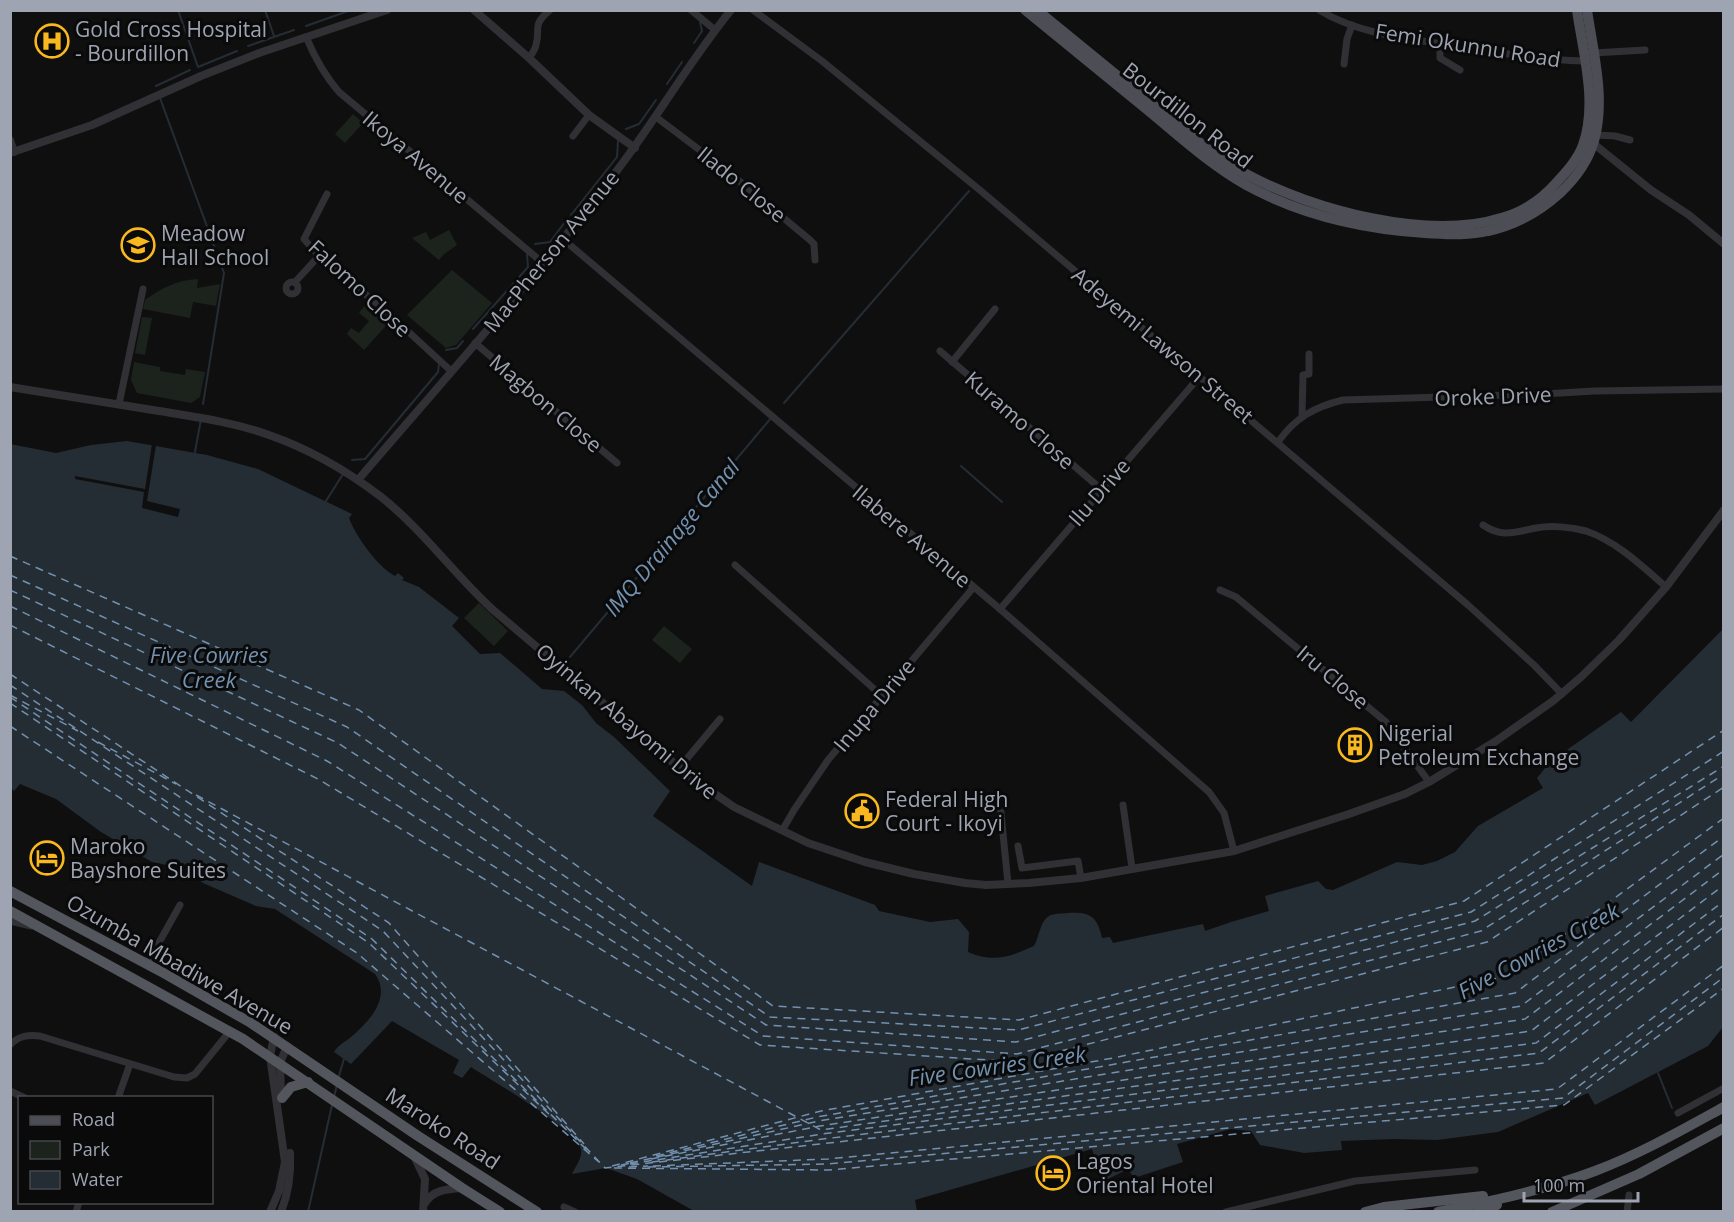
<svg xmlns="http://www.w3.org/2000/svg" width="1734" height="1222" font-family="'Open Sans',sans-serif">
<rect width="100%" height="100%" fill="#0f0f10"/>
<g fill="#1b231c">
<polygon points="353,114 363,123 345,143 335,134"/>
<polygon points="449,230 457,245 443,255 439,260 412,238 426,232 430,240"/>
<polygon points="452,270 492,303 456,345 446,348 407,315"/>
<path d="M198,279L197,288L220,284L216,306L193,302L190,318L143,309L145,300C162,288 176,280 198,279Z"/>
<polygon points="369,300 392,319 364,350 347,334 351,328 359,333 369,321 359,313"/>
<polygon points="142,317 152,318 145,355 135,353"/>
<polygon points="134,362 160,367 160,371 185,375 186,369 205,372 200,397 191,403 137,393 131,380"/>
<polygon points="479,603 508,631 494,646 464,618"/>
<polygon points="664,626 692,649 680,663 652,640"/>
</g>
<path fill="#252d34" d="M127,441L207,455L258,469L352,514L349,518C356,537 378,567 395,576L398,573L404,578L402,580L419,587L459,618L452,626L480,654L500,653L542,689L564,691L582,705L596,723L614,737L670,791L653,816L752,886L759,862L875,905L879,911L930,922L958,919L969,932L968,952C994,963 1009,957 1034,946C1039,938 1040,921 1049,916C1054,913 1062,914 1068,913C1090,912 1097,916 1102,938L1110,937L1113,943L1203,924L1205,931L1231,922L1269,911L1265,896L1318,881L1326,889L1333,890L1397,862L1422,865L1437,861L1455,852L1478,826L1543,788L1537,778L1551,761L1621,712L1631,722L1723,629V1027L1708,1046L1595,1105L1588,1093L1498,1132L1437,1140L1393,1139L1341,1141L1342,1150L1304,1153L1260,1145L1251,1131L1231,1129L1177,1144L1183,1162L1134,1178L1128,1169L1102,1182L1092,1149L915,1200L917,1211H694L637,1179L606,1168L572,1174C575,1167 583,1157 581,1149C576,1129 491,1080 471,1067L462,1078L453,1073L459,1060L392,1021L351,1064L334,1052C338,1045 345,1042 351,1037C369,1022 392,997 375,974L275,909L256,906L203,883L186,869L152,862L101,832L56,799L20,784L14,791L11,788L10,444L56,453L91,445Z"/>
<polygon fill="#0f0f10" points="152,444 156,445 147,501 180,509 178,517 142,508 144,492 75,479 75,476 145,489"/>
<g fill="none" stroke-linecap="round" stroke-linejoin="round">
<g stroke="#252d34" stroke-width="2">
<polyline points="178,10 198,67 237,51"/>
<polyline points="265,10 274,36"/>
<polyline points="306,26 351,10"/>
<polyline points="694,43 702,31 700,22"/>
<polyline points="248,46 294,30"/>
<polyline points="667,84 682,62"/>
<polyline points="156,86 190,70"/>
<polyline points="160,98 224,273 203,404"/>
<polyline points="626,129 639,124 656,100"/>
<polyline points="571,215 617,157 618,141"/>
<polyline points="535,244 550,242 565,222"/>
<polyline points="473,329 528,267 527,254"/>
<polyline points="446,350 457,348 463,341"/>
<polyline points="784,403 969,191"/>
<polyline points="195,452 201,419"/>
<polyline points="352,460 365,459 438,372 439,364"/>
<polyline points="961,466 1002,502"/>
<polyline points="326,501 343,474"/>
<polyline points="570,657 771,418"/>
<polyline points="1658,1073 1672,1108"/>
<polyline points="338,1079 344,1059"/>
<polyline points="334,1097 337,1085"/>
<polyline points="308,1212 332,1105"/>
</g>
<g stroke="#7391b0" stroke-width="1.5" stroke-dasharray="8 6" stroke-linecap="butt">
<polyline points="10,556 359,710 773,1006 1019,1020 1464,901 1724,730"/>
<polyline points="10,575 347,727 770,1017 1018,1030 1471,912 1724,751"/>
<polyline points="10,590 338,743 766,1025 1016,1042 1475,921 1724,766"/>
<polyline points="10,606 327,761 763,1036 1017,1054 1481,931 1724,774"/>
<polyline points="10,625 318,779 760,1045 1018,1062 1487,942 1724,787"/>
<polyline points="10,674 389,923 584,1144"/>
<polyline points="10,685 383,931 605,1168 1544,1063 1724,927"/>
<polyline points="10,695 78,731"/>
<polyline points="10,697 372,939 588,1151"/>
<polyline points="10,703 369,943 552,1117"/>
<polyline points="10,726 357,953 599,1162"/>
<polyline points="98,742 176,784"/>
<polyline points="196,795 821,1130 1531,1031 1724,885"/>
<polyline points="656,1156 817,1117 1515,993 1724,836"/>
<polyline points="651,1159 820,1126 1525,1019 1724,869"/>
<polyline points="652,1162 823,1139 1539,1053 1724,914"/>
<polyline points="630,1163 819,1121 1521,1006 1724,854"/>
<polyline points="630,1164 822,1134 1536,1043 1724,901"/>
<polyline points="621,1165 631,1163"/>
<polyline points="612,1166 821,1111 1113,1058 1508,976 1724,818"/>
<polyline points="653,1166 828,1159 1557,1089 1724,965"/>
<polyline points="629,1167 648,1166"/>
<polyline points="648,1167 828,1164 1563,1098 1724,977"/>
<polyline points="614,1168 829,1170 1564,1105 1724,988"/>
</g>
<g stroke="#303035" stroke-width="7">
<polyline points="691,10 715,30"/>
<polyline points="753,10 822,61 981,191 1468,605 1534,665 1562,694"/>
<path d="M1319,10C1360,35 1411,39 1457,46C1499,53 1541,60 1584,61"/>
<path d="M306,37C315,58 324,75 339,92L543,263"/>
<polyline points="1440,44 1440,58 1460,70"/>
<polyline points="1593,53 1645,50"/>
<path d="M529,58C532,54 535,50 536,45C541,28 531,26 550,10"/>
<polyline points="1344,64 1347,39 1352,25"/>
<polyline points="656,117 726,170 810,240 814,244 815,260"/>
<polyline points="1596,135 1615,136 1630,140"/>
<polyline points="573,136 589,115"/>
<polyline points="327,194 304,239 319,256 387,312 451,371"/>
<polyline points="564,240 1000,609 1209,792 1224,813 1234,851"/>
<polyline points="295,282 319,256"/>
<circle cx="292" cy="288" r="6"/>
<polyline points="475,343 617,463"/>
<polyline points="940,351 1101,489"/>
<polyline points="952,362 995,309"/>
<polyline points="119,404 143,289"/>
<polyline points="1302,415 1303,375 1309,374 1309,354"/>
<path d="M1278,442C1295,418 1314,407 1343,400L1544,394L1594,391L1724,389"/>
<path d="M1483,525C1502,538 1515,532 1536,528C1551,525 1571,527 1586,531C1616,541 1642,566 1666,587"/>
<polyline points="735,565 882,696"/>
<polyline points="1220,590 1236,597 1386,722 1429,782"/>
<polyline points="1000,609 1200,376"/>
<polyline points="680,767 720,719"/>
<polyline points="973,800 995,799 1000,803 1008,884"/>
<polyline points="1123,805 1132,868"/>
<polyline points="783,829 794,810 828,760 973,588"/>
<polyline points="1018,846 1022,868 1078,861 1081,878"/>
<polyline points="10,921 31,926"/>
<polyline points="147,964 180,905"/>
<path d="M10,1045C19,1035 29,1035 40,1036L174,1077L187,1078L195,1074L230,1031"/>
<polyline points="10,1091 25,1098"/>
<polyline points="118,1098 130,1064"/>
<polyline points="1678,1113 1724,1088"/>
<polyline points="564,1207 575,1212"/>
<polyline points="76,1212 79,1202"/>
<polyline points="1226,1212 1355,1181 1475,1170"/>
<polyline points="1627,1212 1629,1195"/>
</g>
<g stroke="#303035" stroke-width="8">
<polyline points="474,10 529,58 589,115 635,148"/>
<polyline points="10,140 14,152"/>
<polyline points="1594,144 1651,190 1689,215 1724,244"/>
<polyline points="10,153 92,125 201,76 259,53 387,10"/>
<path d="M10,387C60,395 109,403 159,411C196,417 233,422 269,435C309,449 347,471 380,496C422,529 453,573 492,609L689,776L734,807L808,843L865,862L914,874L965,883L986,885L1029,883L1081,878L1234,851L1349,814L1405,794L1429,782L1496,741L1553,701L1581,677L1619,640L1666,587L1724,510"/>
<path d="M358,480C444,380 532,281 612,177C654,123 688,63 731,10"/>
<polyline points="281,1093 280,1063 287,1046"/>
<polyline points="414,1156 425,1179 423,1212"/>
<path d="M424,1204C433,1190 446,1189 462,1188"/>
<polyline points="270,1212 279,1191 285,1162 270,1056 274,1037"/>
<path d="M281,1212C289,1192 291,1174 290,1153"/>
</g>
<g stroke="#4c4d55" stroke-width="10">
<path d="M1025,10C1065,43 1105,75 1145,108C1178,135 1209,164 1246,185C1301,215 1363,229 1425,233C1446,234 1468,236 1488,231C1516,225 1539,212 1560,193C1575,179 1588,162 1594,141C1606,99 1593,52 1587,10"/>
<path d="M1037,10C1077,43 1117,75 1157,108C1186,131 1214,157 1248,175C1313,210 1428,241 1501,218C1524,212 1542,199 1557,182C1567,171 1578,159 1583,145C1598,103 1583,53 1577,10"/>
</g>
<g stroke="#54565e" stroke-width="10">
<polyline points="10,891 160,971 251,1023 418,1136 537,1212"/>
<polyline points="10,911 243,1039 462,1188 500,1212"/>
<polyline points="282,1098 291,1087 308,1082"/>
<polyline points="1365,1212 1384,1207 1483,1196"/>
<path d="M1438,1212C1491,1201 1545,1190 1595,1171C1640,1154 1682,1130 1724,1107"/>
<polyline points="1478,1212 1497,1205"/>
<polyline points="1552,1212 1639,1174 1724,1128"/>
</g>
</g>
<defs>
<g id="hospital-ring" transform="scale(1.725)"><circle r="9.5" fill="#0a0a0b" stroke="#f9b81e" stroke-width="1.5"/><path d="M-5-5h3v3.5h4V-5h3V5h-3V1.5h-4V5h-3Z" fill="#f9b81e"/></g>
<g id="school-ring" transform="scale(1.725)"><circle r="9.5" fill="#0a0a0b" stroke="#f9b81e" stroke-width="1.5"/><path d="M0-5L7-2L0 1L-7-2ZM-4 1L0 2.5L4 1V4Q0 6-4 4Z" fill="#f9b81e"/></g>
<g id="building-ring" transform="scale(1.725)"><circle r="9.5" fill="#0a0a0b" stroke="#f9b81e" stroke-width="1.5"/><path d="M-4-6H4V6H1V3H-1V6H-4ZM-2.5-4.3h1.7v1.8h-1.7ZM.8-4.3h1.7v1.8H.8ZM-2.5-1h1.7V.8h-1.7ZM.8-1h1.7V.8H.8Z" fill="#f9b81e"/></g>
<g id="civic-ring" transform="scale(1.725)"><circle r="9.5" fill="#0a0a0b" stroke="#f9b81e" stroke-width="1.5"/><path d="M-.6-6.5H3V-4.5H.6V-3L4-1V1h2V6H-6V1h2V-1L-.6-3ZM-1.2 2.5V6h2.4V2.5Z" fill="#f9b81e"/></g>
<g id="hotel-ring" transform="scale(1.725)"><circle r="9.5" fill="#0a0a0b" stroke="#f9b81e" stroke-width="1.5"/><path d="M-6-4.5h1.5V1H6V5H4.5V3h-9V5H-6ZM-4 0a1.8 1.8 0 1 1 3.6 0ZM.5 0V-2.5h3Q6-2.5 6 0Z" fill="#f9b81e"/></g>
</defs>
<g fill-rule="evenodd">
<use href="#hospital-ring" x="52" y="41"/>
<use href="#school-ring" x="138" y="245"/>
<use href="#building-ring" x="1355" y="745"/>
<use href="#civic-ring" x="862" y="811"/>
<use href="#hotel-ring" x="47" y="858"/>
<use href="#hotel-ring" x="1053" y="1173"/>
</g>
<g text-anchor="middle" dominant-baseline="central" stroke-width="6" stroke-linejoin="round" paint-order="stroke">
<g font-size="21" fill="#9fa4b2" stroke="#0a0a0b" text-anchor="start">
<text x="75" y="29">Gold Cross Hospital<tspan x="75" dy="24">- Bourdillon</tspan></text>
<text x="161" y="233">Meadow<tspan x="161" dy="24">Hall School</tspan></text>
<text x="1378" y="733">Nigerial<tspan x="1378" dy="24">Petroleum Exchange</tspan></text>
<text x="885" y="799">Federal High<tspan x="885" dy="24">Court - Ikoyi</tspan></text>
<text x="70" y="846">Maroko<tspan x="70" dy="24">Bayshore Suites</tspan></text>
<text x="1076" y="1161">Lagos<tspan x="1076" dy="24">Oriental Hotel</tspan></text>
</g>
<g font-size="21" fill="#9fa4b2" stroke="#0a0a0b">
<text transform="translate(1468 45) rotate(9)">Femi Okunnu Road</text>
<text transform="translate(1188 115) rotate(38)">Bourdillon Road</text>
<text transform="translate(416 157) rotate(40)">Ikoya Avenue</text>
<text transform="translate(742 184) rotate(39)">Ilado Close</text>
<text transform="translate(551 251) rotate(-51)">MacPherson Avenue</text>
<text transform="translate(360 288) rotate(43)">Falomo Close</text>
<text transform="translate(1163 345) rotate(40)">Adeyemi Lawson Street</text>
<text transform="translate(1493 396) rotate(-2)">Oroke Drive</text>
<text transform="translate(546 403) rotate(40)">Magbon Close</text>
<text transform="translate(1020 420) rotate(41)">Kuramo Close</text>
<text transform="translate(1099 492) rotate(-49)">Ilu Drive</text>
<text transform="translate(912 536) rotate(40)">Ilabere Avenue</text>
<text transform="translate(1333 677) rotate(40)">Iru Close</text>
<text transform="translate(874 705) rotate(-50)">Inupa Drive</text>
<text transform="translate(627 721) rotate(40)">Oyinkan Abayomi Drive</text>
<text transform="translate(180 964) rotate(30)">Ozumba Mbadiwe Avenue</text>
<text transform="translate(443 1128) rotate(33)">Maroko Road</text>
</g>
<g font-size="22" font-style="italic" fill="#7391b0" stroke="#0a0a0b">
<text transform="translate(671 537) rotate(-50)">IMQ Drainage Canal</text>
<text x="209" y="654">Five Cowries<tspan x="209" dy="25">Creek</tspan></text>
<text transform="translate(1538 950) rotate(-28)">Five Cowries Creek</text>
<text transform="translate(997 1065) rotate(-8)">Five Cowries Creek</text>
</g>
</g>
<rect width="1734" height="1222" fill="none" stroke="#9fa4b2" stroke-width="24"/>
<rect x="18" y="1096" width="195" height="108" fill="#0a0a0b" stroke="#46484e" stroke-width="1.5"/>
<rect x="30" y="1116" width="30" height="9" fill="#4c4d55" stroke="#46484e" stroke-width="1.5"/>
<text x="72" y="1126" font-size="18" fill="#9fa4b2">Road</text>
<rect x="30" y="1141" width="30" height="18" fill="#1b231c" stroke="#46484e" stroke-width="1.5"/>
<text x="72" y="1156" font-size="18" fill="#9fa4b2">Park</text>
<rect x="30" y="1171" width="30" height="18" fill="#252d34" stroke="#46484e" stroke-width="1.5"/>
<text x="72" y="1186" font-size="18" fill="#9fa4b2">Water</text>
<path d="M1524 1192v9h114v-9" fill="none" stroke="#9fa4b2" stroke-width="3"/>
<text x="1533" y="1192" font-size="18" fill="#9fa4b2" stroke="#0a0a0b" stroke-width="4.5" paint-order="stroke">100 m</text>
</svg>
